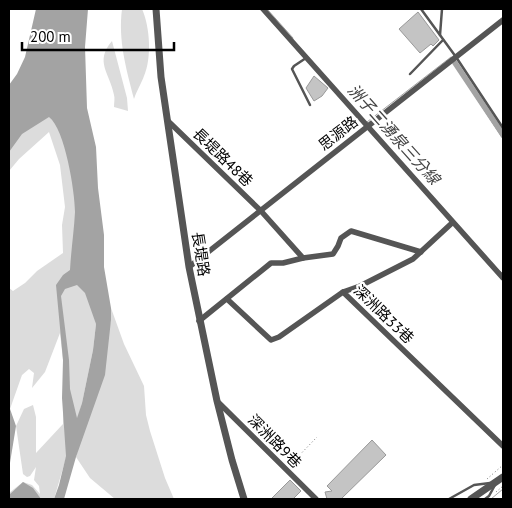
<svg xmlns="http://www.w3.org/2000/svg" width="512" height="508" font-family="'PT Sans','Noto Sans TC',sans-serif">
<rect width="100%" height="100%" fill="#fff"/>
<g fill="#dcdcdc">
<path d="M122,9H142C150,27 152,58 144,76C141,84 137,90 134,99C126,68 118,40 122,9Z"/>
<path d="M112,41L127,98L128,111L114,107C114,103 115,98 114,95C110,73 94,62 112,41Z"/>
<polygon points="72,63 96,324 93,350 82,403 54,499 9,499 9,493 23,482 32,485 40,494 39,486 34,480 36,467 30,476 27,477 23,474 16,426 24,409 33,405 36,417 36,453 63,424 63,360 60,333 45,372 32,388 34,373 29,369 22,375 10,409 9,288 13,291 25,283 37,271 63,253 62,225 65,207 60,165 49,132 19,159 9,171 9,135"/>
<polygon points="111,308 124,344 144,386 146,415 150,431 165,478 174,499 115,499 90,478 76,457 111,320"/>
</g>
<g fill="#a3a3a3" fill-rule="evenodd">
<path d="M36,9H88L85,47L87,108L96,147L98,188L104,235V267L111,308V320L105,375L76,457L64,499H54L59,485L66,456L62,398L63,360L56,285L63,275L70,270C71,251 74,231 75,212C75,192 65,129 49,117L22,134L9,152V85L17,74L25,57ZM77,285L85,293L96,324L93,350L82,403L77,418L70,389L69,360L61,296L65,289Z"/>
<polygon points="9,406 16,426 9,469"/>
<polygon points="23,482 33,488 41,499 9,499 9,495"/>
</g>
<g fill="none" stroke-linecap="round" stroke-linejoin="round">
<g stroke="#a3a3a3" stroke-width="1">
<polyline points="267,9 293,38"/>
<polyline points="454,64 503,139"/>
<polyline points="367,122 451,57"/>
<polyline points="500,271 503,274"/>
<polyline points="491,499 503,489"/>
</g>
<polyline stroke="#a3a3a3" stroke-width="5.5" points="455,63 503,135"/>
</g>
<g fill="#c4c4c4" stroke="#999">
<polygon points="418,12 439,40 433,46 431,44 420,53 399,29"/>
<polygon points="314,76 328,88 322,96 314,101 306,88"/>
<polygon points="372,440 386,455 341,499 327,499 325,492 332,491 327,486"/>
<polygon points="290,480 301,491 293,499 271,499"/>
</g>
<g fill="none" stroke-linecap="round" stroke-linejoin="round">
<g stroke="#777" stroke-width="1" stroke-dasharray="1 2.5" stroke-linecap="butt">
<polyline points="290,465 317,437"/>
<polyline points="487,479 503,465"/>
<polyline points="496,492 503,486"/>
</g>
<g stroke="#555" stroke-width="2.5">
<polyline points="421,9 456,57 503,128"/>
<polyline points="440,35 442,9"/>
<polyline points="306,58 294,66 292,69 310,105"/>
<polyline points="410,74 443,40"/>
<polyline points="449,499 474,485 490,483"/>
<polyline points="485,499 489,496 495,485"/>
</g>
<g stroke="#555" stroke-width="5.5">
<polyline points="263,9 503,278"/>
<polyline points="168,121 261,211 303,258 283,263 271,263 199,321"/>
<polyline points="452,223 413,259 360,286 343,292 503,446"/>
<polyline points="303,258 333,254 338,246 341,238 351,231 421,252"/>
<polyline points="189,267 503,20"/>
<polyline points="227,299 271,340 279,337 343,292"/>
<polyline points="217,401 316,499"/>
</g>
<g stroke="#555" stroke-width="7">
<polyline points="156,9 161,77 189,267 217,401 232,460 244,499"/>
<polyline points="471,499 503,477"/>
</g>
</g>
<g text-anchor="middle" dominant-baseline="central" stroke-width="4.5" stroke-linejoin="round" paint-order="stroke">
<g font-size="15" fill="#000" stroke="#fff">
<text transform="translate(338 133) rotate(-38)">思源路</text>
<text transform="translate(223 157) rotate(44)">長堤路48巷</text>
<text transform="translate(201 254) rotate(81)">長堤路</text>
<text transform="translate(384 314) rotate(44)">深洲路33巷</text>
<text transform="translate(275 441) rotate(45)">深洲路9巷</text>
</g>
<g font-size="16" font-style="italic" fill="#444" stroke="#fff">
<text transform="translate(394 134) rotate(48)">洲子二湧泉三分線</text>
</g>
</g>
<rect width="512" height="508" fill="none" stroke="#000000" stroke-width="20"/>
<path d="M22 42v8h152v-8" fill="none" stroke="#000000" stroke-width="2.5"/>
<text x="30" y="42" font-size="15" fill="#000000" stroke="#ffffff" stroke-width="4" paint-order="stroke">200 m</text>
</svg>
